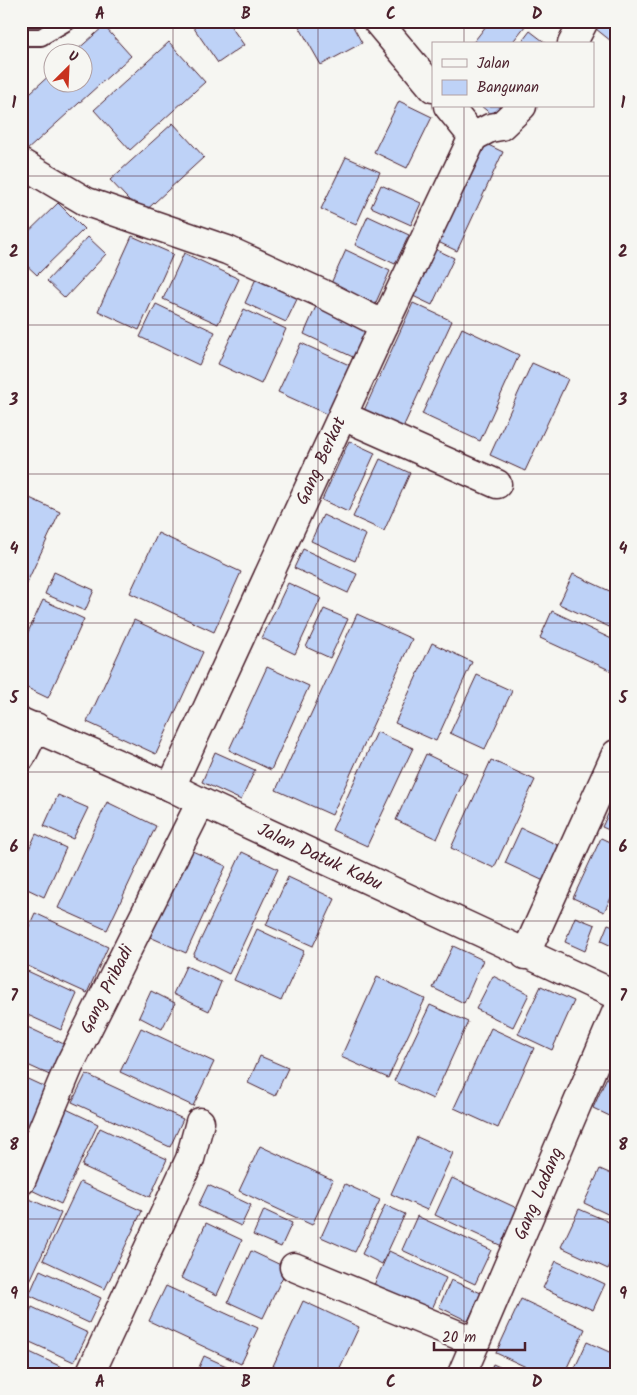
<svg xmlns="http://www.w3.org/2000/svg" width="637" height="1395" font-family="Kalam,sans-serif">
<rect width="100%" height="100%" fill="#f6f6f2"/>
<filter id="ink" filterUnits="userSpaceOnUse"><feTurbulence type="fractalNoise" baseFrequency=".02" numOctaves="2"/><feDisplacementMap in="SourceGraphic" scale="10" xChannelSelector="R" yChannelSelector="G"/><feConvolveMatrix kernelMatrix="1 2 1 2 8 2 1 2 1" color-interpolation-filters="sRGB"/></filter>
<g filter="url(#ink)">
<g fill="#bed2f7" stroke="#4a1f2b">
<polygon points="189,21 227,21 244,45 218,63"/>
<polygon points="296,21 350,21 362,43 321,65"/>
<polygon points="490,21 529,21 511,44 472,44"/>
<polygon points="586,21 616,21 616,45"/>
<polygon points="104,26 131,56 26,151 21,146 21,101 52,73 52,82 82,82 82,52 75,52"/>
<polygon points="530,31 547,44 520,44"/>
<polygon points="169,42 205,82 130,150 94,110"/>
<polygon points="399,101 432,117 407,168 374,152"/>
<polygon points="481,106 516,106 502,123"/>
<polygon points="173,123 204,157 142,214 110,180"/>
<polygon points="482,142 503,152 457,251 436,241"/>
<polygon points="346,157 380,172 356,225 321,209"/>
<polygon points="381,185 421,203 411,225 371,207"/>
<polygon points="58,203 84,229 37,275 21,260 21,239"/>
<polygon points="368,216 409,235 395,264 355,245"/>
<polygon points="132,236 173,254 139,330 98,311"/>
<polygon points="88,237 106,254 65,298 47,281"/>
<polygon points="435,249 454,258 432,305 413,296"/>
<polygon points="346,250 390,271 372,311 328,290"/>
<polygon points="184,253 239,279 218,324 163,299"/>
<polygon points="258,274 300,293 286,322 245,303"/>
<polygon points="413,303 452,321 400,434 362,415"/>
<polygon points="156,304 215,332 199,365 140,337"/>
<polygon points="317,304 368,328 355,358 304,334"/>
<polygon points="244,309 286,329 261,384 218,364"/>
<polygon points="462,328 519,355 480,441 422,414"/>
<polygon points="301,343 358,369 335,418 278,392"/>
<polygon points="532,363 568,379 525,471 490,455"/>
<polygon points="349,441 375,453 348,512 322,500"/>
<polygon points="380,459 410,473 384,531 353,517"/>
<polygon points="21,494 60,512 22,593 21,593"/>
<polygon points="323,515 366,535 355,561 311,541"/>
<polygon points="158,533 241,572 214,632 130,593"/>
<polygon points="303,549 357,574 348,593 294,568"/>
<polygon points="54,572 94,590 85,611 45,594"/>
<polygon points="573,574 616,594 616,630 559,604"/>
<polygon points="288,583 321,598 295,654 262,638"/>
<polygon points="43,600 84,619 48,698 21,685 21,647"/>
<polygon points="324,609 348,619 330,658 306,647"/>
<polygon points="552,611 616,641 616,673 540,638"/>
<polygon points="357,614 412,639 332,815 276,790"/>
<polygon points="134,620 203,652 156,754 87,722"/>
<polygon points="432,643 472,662 436,741 395,723"/>
<polygon points="267,667 309,686 271,770 229,750"/>
<polygon points="477,675 512,691 485,749 450,733"/>
<polygon points="377,732 413,748 367,846 332,830"/>
<polygon points="215,752 255,770 241,800 202,782"/>
<polygon points="426,754 467,774 437,839 396,820"/>
<polygon points="491,760 535,780 494,868 451,848"/>
<polygon points="58,795 88,808 73,839 44,826"/>
<polygon points="616,797 616,833 602,827"/>
<polygon points="107,802 156,826 107,930 58,908"/>
<polygon points="521,828 562,847 546,882 505,863"/>
<polygon points="36,834 66,848 44,897 21,886 21,866"/>
<polygon points="601,838 616,845 616,888 604,912 573,898"/>
<polygon points="190,850 226,866 186,953 150,937"/>
<polygon points="242,852 278,869 229,974 193,956"/>
<polygon points="288,877 335,899 313,946 266,925"/>
<polygon points="35,913 108,947 87,993 21,963 21,944"/>
<polygon points="575,917 595,925 585,951 565,942"/>
<polygon points="608,924 616,927 616,948 601,941"/>
<polygon points="257,929 304,951 281,1001 234,980"/>
<polygon points="453,946 483,960 464,1003 433,988"/>
<polygon points="186,966 221,982 209,1011 173,994"/>
<polygon points="21,968 77,994 61,1030 21,1012"/>
<polygon points="493,976 529,994 513,1027 476,1009"/>
<polygon points="377,977 425,999 388,1078 341,1057"/>
<polygon points="541,986 574,1001 552,1050 518,1034"/>
<polygon points="151,991 175,1003 162,1029 139,1017"/>
<polygon points="430,1005 468,1022 433,1099 394,1081"/>
<polygon points="21,1024 68,1046 54,1077 21,1062"/>
<polygon points="141,1028 214,1062 193,1106 120,1072"/>
<polygon points="491,1028 534,1048 498,1128 454,1108"/>
<polygon points="260,1056 288,1068 275,1096 248,1083"/>
<polygon points="616,1057 616,1119 593,1108"/>
<polygon points="86,1074 183,1119 170,1147 72,1102"/>
<polygon points="21,1076 47,1088 21,1143"/>
<polygon points="62,1107 98,1124 61,1204 25,1187"/>
<polygon points="100,1128 167,1159 150,1197 82,1166"/>
<polygon points="417,1137 453,1153 427,1210 391,1194"/>
<polygon points="260,1146 333,1180 312,1225 239,1191"/>
<polygon points="600,1169 616,1176 616,1218 584,1203"/>
<polygon points="452,1178 521,1210 504,1247 435,1215"/>
<polygon points="80,1182 142,1211 105,1289 43,1260"/>
<polygon points="345,1184 380,1200 355,1252 321,1237"/>
<polygon points="208,1185 251,1205 241,1226 198,1206"/>
<polygon points="25,1197 61,1213 29,1283 21,1280 21,1205"/>
<polygon points="385,1205 405,1214 382,1264 362,1254"/>
<polygon points="579,1209 616,1225 616,1252 608,1269 561,1247"/>
<polygon points="264,1210 292,1223 281,1247 253,1235"/>
<polygon points="417,1216 491,1250 475,1284 402,1250"/>
<polygon points="206,1223 242,1240 217,1295 181,1278"/>
<polygon points="251,1251 287,1268 263,1318 228,1302"/>
<polygon points="389,1251 446,1278 431,1311 374,1285"/>
<polygon points="556,1261 605,1284 593,1310 543,1288"/>
<polygon points="40,1270 101,1298 89,1323 29,1295"/>
<polygon points="451,1280 481,1293 468,1321 439,1307"/>
<polygon points="166,1286 258,1328 241,1364 149,1321"/>
<polygon points="521,1299 585,1329 564,1374 541,1374 496,1353"/>
<polygon points="303,1301 359,1327 337,1374 290,1374 273,1366"/>
<polygon points="32,1307 88,1333 74,1362 21,1338 21,1330"/>
<polygon points="587,1342 616,1355 616,1374 572,1374"/>
<polygon points="21,1348 68,1370 67,1374 21,1374"/>
<polygon points="204,1356 233,1369 231,1374 196,1374"/>
<polygon points="493,1364 515,1374 489,1374"/>
</g>
<g fill="none" stroke-linecap="round" stroke-linejoin="round">
<g stroke="#4a1f2b" stroke-width="20">
<polyline id="lane" points="21,37 41,37 68,21"/>
</g>
<g stroke="#4a1f2b" stroke-width="31">
<g id="street">
<polyline points="377,21 433,88"/>
<polyline points="572,44 584,21"/>
<polyline points="448,106 473,137"/>
<polyline points="473,137 490,128 501,126 522,106"/>
<polyline points="21,163 87,202 227,250 321,293 384,325"/>
<polyline points="343,416 497,484"/>
<path id="s1" d="M171,787L384,325L473,137"/>
<polyline points="525,955 616,754"/>
<path id="s2" d="M21,1181L69,1066L201,802"/>
<polyline points="294,1267 475,1342"/>
<polyline points="90,1374 190,1159 200,1122"/>
<path id="s3" d="M462,1374L616,1013"/>
</g>
</g>
<g stroke="#4a1f2b" stroke-width="31">
<g id="secondary">
<path id="s4" d="M21,722L171,787L201,802L616,995"/>
<polyline points="21,757 36,727"/>
</g>
</g>
<use href="#lane" stroke="#f6f6f2" stroke-width="16"/>
<use href="#street" stroke="#f6f6f2" stroke-width="28"/>
<use href="#secondary" stroke="#f6f6f2" stroke-width="28"/>
</g>
</g>
<path fill="none" stroke="#4a1f2b" stroke-width="1" stroke-opacity="0.55" d="M173,21V1374M318,21V1374M464,21V44M464,106V1374M21,176H616M21,325H616M21,474H616M21,623H616M21,772H616M21,921H616M21,1070H616M21,1219H616"/>
<g text-anchor="middle" dominant-baseline="central" stroke-width="4.5" stroke-linejoin="round" paint-order="stroke">
<g font-size="18" fill="#4a1f2b" stroke="#f6f6f2">
<text stroke="none"><textPath href="#s1" startOffset="359">Gang Berkat</textPath></text>
<text stroke="none"><textPath href="#s4" startOffset="328">Jalan Datuk Kabu</textPath></text>
<text stroke="none"><textPath href="#s2" startOffset="210">Gang Pribadi</textPath></text>
<text stroke="none"><textPath href="#s3" startOffset="196">Gang Ladang</textPath></text>
</g>
</g>
<rect width="637" height="1395" fill="none" stroke="#f6f6f2" stroke-width="55"/>
<rect x="432" y="42" width="162" height="65" fill="#f6f6f2" stroke="#b1a0a2"/>
<rect x="442" y="59" width="25" height="8" fill="#f6f6f2" stroke="#b1a0a2"/>
<text x="477" y="68" font-size="15" fill="#4a1f2b">Jalan</text>
<rect x="442" y="80" width="25" height="15" fill="#bed2f7" stroke="#b1a0a2"/>
<text x="477" y="92" font-size="15" fill="#4a1f2b">Bangunan</text>
<g transform="translate(68 68) rotate(24)"><circle r="24" fill="#f6f6f2" stroke="#b1a0a2"/>
<path d="M0-4L9 19L0 12L-9 19Z" fill="#c8321e"/>
<text y="-8" font-size="14" font-weight="bold" text-anchor="middle" fill="#4a1f2b">U</text>
</g>
<path d="M434 1342v8h91v-8" fill="none" stroke="#4a1f2b" stroke-width="2.5"/>
<text x="442" y="1342" font-size="15" fill="#4a1f2b" stroke="#f6f6f2" stroke-width="4" paint-order="stroke">20 m</text>
<rect x="28" y="28" width="582" height="1340" fill="none" stroke="#4a1f2b" stroke-width="2"/>
<g font-size="16" text-anchor="middle" font-weight="bold" fill="#4a1f2b">
<text x="100" y="19">A</text>
<text x="246" y="19">B</text>
<text x="391" y="19">C</text>
<text x="537" y="19">D</text>
<text x="14" y="108">1</text>
<text x="623" y="108">1</text>
<text x="14" y="257">2</text>
<text x="623" y="257">2</text>
<text x="14" y="405">3</text>
<text x="623" y="405">3</text>
<text x="14" y="554">4</text>
<text x="623" y="554">4</text>
<text x="14" y="703">5</text>
<text x="623" y="703">5</text>
<text x="14" y="852">6</text>
<text x="623" y="852">6</text>
<text x="14" y="1001">7</text>
<text x="623" y="1001">7</text>
<text x="14" y="1150">8</text>
<text x="623" y="1150">8</text>
<text x="14" y="1299">9</text>
<text x="623" y="1299">9</text>
<text x="100" y="1387">A</text>
<text x="246" y="1387">B</text>
<text x="391" y="1387">C</text>
<text x="537" y="1387">D</text>
</g>
</svg>
